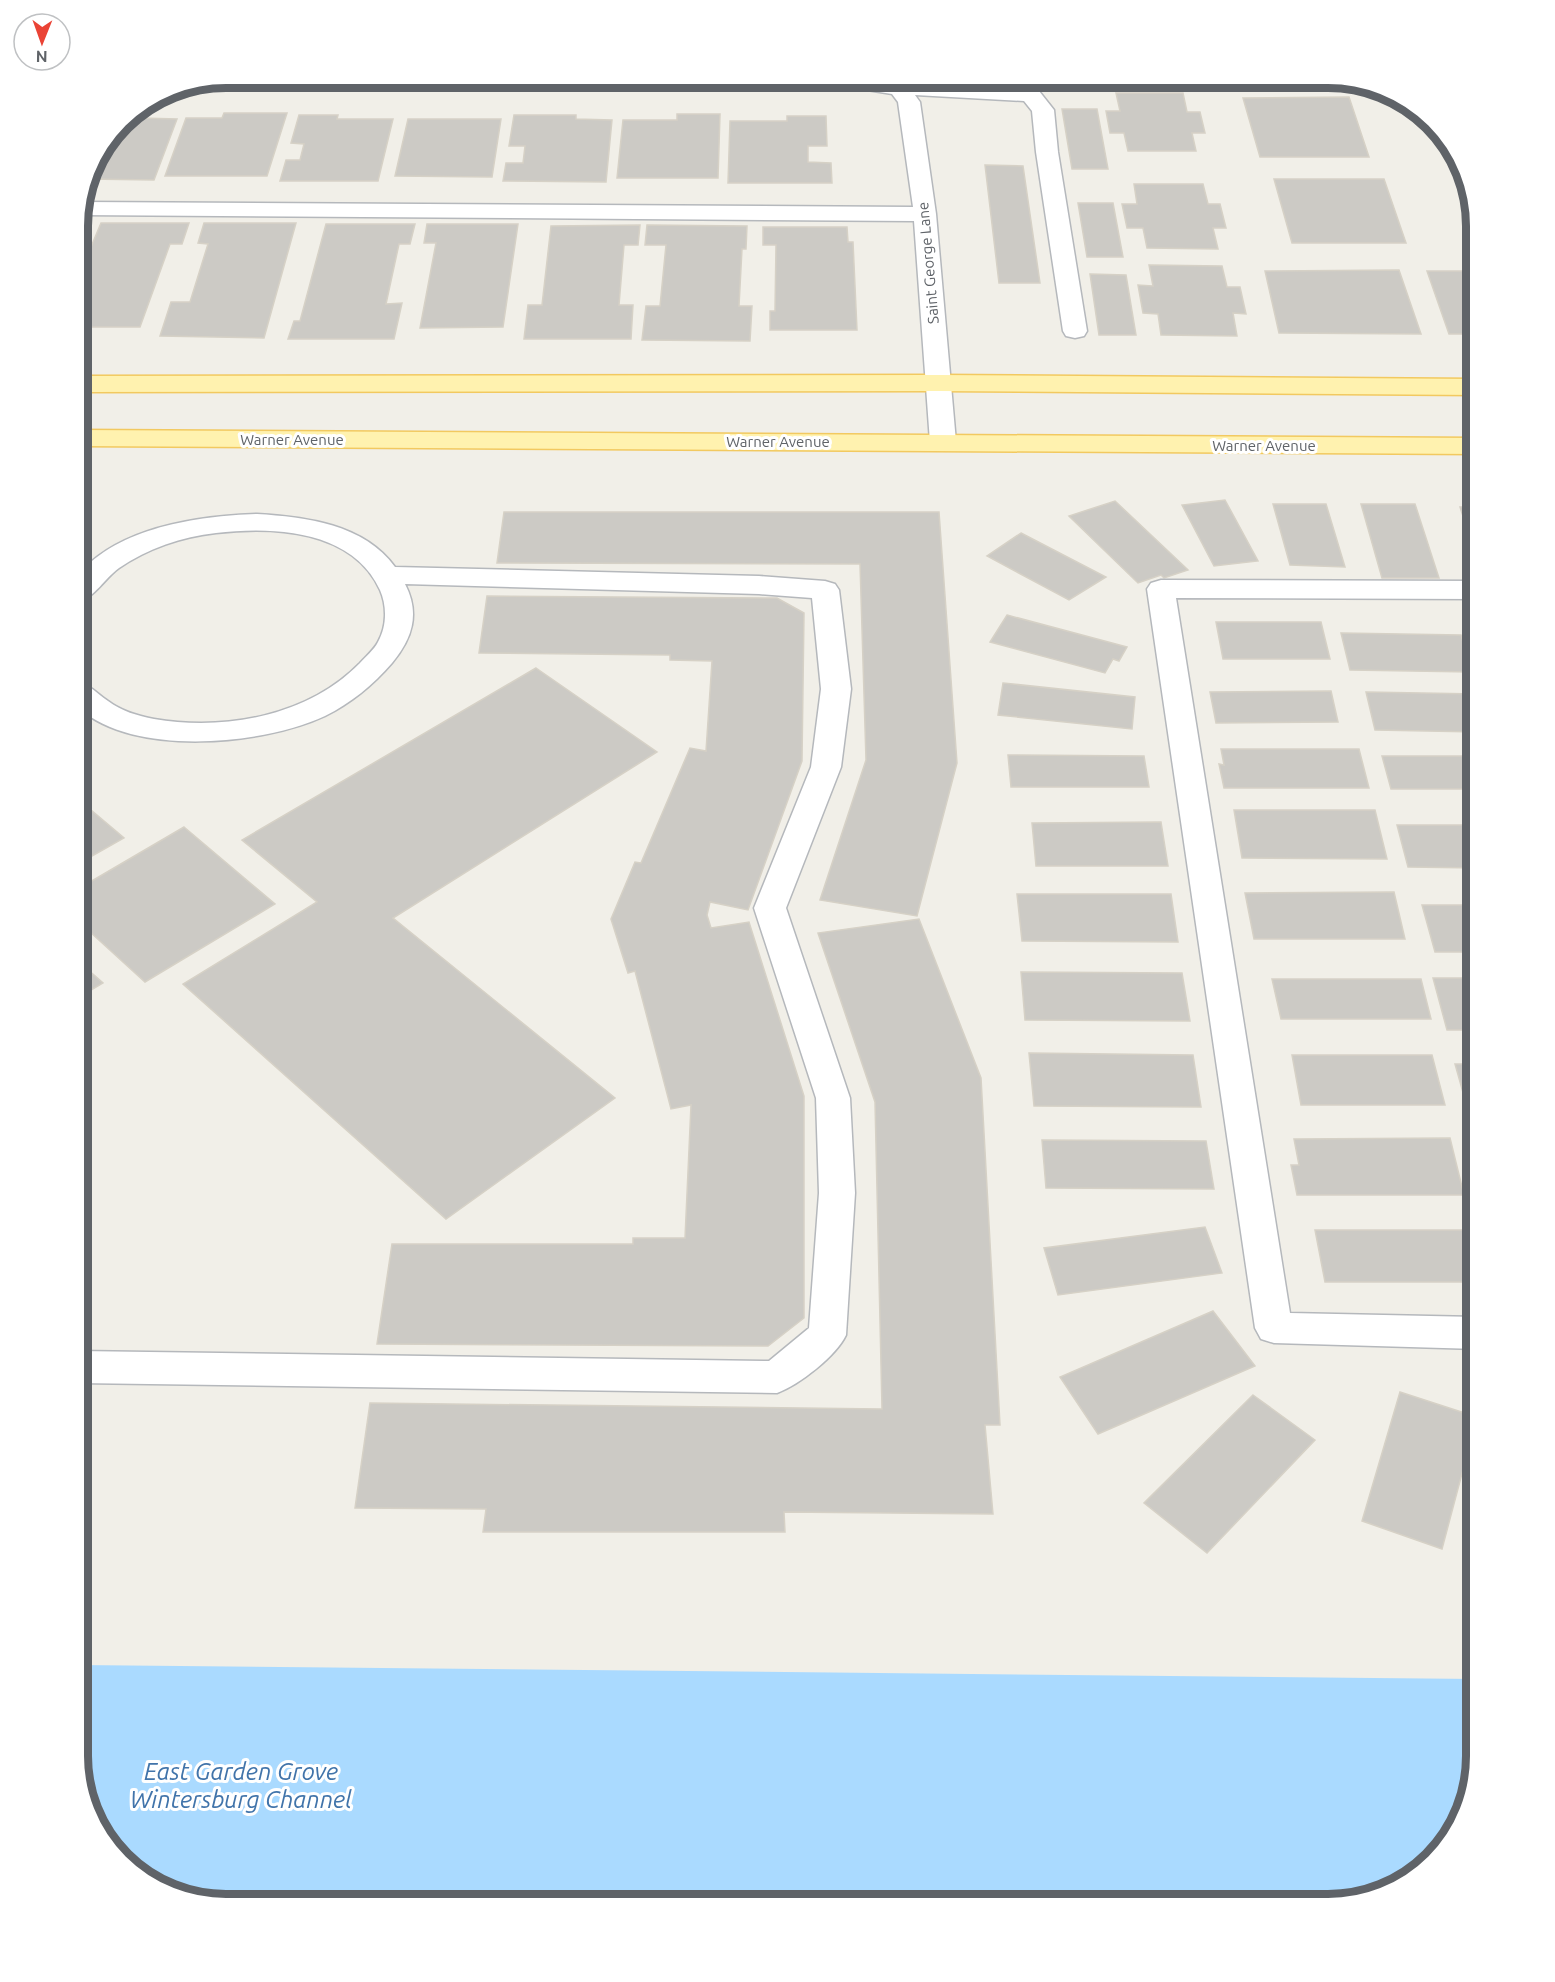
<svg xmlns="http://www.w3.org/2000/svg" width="1555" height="1982" font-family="Ubuntu,sans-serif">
<rect width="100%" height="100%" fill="#f1efe8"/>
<polygon fill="#aadaff" points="78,1665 1477,1679 1477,1756 1457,1830 1411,1879 1329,1904 226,1904 152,1884 103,1838 78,1756"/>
<g fill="#cccac5" stroke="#d6d1c6" stroke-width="1.5">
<polygon points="1112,78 1158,78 1158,81 1113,81"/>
<polygon points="1257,78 1303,78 1304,82 1257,81"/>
<polygon points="1116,93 1183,93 1187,112 1200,112 1205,133 1192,133 1196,151 1128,151 1124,133 1110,133 1106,111 1120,111"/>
<polygon points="1349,97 1369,157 1260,157 1243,98"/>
<polygon points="1062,109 1097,109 1108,169 1072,169"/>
<polygon points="224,113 287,113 267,176 165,176 186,118 222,118"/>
<polygon points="131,114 142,114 140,118 177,119 154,180 88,179 93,160"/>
<polygon points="677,114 720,114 718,178 617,178 623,120 677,120"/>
<polygon points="299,115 338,115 337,119 393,119 378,181 280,181 286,160 300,160 304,144 291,143"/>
<polygon points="514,115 576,115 576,119 612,120 606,182 503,181 506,163 523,163 525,146 509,146"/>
<polygon points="787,116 826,116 827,146 808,146 808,162 831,163 832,183 728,183 730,121 787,121"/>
<polygon points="408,119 501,119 492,177 395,176"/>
<polygon points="1440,133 1452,144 1456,155 1449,155"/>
<polygon points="985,165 1023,166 1040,283 999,283"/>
<polygon points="1274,179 1384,179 1406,243 1292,243"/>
<polygon points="1134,184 1203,184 1208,204 1220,204 1226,228 1213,228 1218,249 1147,248 1143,228 1127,228 1122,204 1137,204"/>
<polygon points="1078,203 1113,203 1123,257 1087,257"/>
<polygon points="101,223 189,223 182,244 170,244 140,327 78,327 78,278"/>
<polygon points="204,223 296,223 264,338 160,336 171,302 190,302 208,244 198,243"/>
<polygon points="326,224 415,224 410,244 399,244 386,304 402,303 394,339 288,339 294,321 300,321"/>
<polygon points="427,224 518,224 503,327 420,328 436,243 424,243"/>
<polygon points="640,225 638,245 624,245 619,305 633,305 631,339 524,339 528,305 542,305 551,226"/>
<polygon points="647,225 747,226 746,249 742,249 739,306 752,306 750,341 642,340 646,306 660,306 666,245 645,245"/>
<polygon points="763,227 847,227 848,242 853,242 857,330 770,330 770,311 775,311 776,245 763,245"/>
<polygon points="1149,265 1222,266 1227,287 1240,287 1246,314 1233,313 1237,336 1161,335 1158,314 1143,313 1138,285 1153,286"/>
<polygon points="1399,270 1421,334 1279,333 1265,271"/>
<polygon points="1427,271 1477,271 1477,334 1449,334"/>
<polygon points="1090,274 1126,275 1136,335 1099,335"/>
<polygon points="1225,500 1258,561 1214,566 1182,505"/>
<polygon points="1115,501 1188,570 1164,578 1161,575 1138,583 1069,516"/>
<polygon points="1273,504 1326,504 1345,567 1290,565"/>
<polygon points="1361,504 1415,504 1439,578 1382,578"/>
<polygon points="1460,507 1477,507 1477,559"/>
<polygon points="504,512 939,512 957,763 917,916 820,900 866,760 860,564 497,563"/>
<polygon points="1021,533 1106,577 1069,600 987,556"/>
<polygon points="487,596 777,598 804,613 802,761 748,910 710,902 707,915 711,928 749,922 804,1096 804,1318 768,1346 377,1344 392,1244 633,1244 633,1238 685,1238 691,1105 671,1109 635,971 628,973 611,919 635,862 641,863 690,748 706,751 712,661 670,660 670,655 479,653"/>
<polygon points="1007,615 1127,647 1119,661 1113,659 1105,673 990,642"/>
<polygon points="1216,622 1321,622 1330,659 1223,659"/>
<polygon points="1341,633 1461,635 1471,672 1350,670"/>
<polygon points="536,668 657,752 393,918 615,1098 446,1219 183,984 317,902 242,840"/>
<polygon points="1003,683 1135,697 1132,729 998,715"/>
<polygon points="1331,691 1338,722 1216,723 1210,692"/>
<polygon points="1366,692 1477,694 1477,732 1375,730"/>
<polygon points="1221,749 1359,749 1369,788 1224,788 1219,764 1224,765"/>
<polygon points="1008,755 1144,756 1149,787 1011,787"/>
<polygon points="1382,756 1477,756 1477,789 1391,789"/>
<polygon points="78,799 124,838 78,864"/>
<polygon points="1234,810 1375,810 1387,859 1242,858"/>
<polygon points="1161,822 1168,866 1036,866 1032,823"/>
<polygon points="1397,825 1477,825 1477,868 1408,867"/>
<polygon points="184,827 275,904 145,982 78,921 78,889"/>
<polygon points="1394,892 1405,939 1254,939 1245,893"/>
<polygon points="1017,894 1171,894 1178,942 1022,941"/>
<polygon points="1422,905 1477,905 1477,952 1435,952"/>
<polygon points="919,919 981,1078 1000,1425 985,1425 993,1514 784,1512 785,1532 483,1532 486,1509 355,1508 370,1403 882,1409 875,1102 818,933"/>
<polygon points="78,961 103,983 78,998"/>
<polygon points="1021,972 1182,973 1190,1021 1025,1020"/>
<polygon points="1433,978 1477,978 1477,1030 1447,1030"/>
<polygon points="1272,979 1421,979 1431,1019 1281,1019"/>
<polygon points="1029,1053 1193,1055 1201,1107 1034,1106"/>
<polygon points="1292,1055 1432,1055 1445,1105 1301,1105"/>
<polygon points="1455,1064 1477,1064 1477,1114 1469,1114"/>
<polygon points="1450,1138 1464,1195 1297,1195 1291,1165 1299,1165 1294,1139"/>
<polygon points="1042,1140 1206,1141 1214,1189 1046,1188"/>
<polygon points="1205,1227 1222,1273 1058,1295 1044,1248"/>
<polygon points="1315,1230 1477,1230 1477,1282 1325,1282"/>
<polygon points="1213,1311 1255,1366 1098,1434 1060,1377"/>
<polygon points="1400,1392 1477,1417 1442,1549 1362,1521"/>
<polygon points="1253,1395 1315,1440 1207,1553 1144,1503"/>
</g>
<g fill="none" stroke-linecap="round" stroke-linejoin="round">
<g stroke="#b5b8bc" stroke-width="3">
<g id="minor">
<polygon points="226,78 871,78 998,86 997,78 1019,78 1019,88 1039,91 1054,110 1058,152 1087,331 1084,336 1075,338 1066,336 1063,331 1036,152 1032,111 1024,101 915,95 920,102 936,214 956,442 952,447 943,450 934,447 930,442 914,221 79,215 82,202 913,207 898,102 892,94 867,90 213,87 203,83"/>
<path d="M257,514C306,517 364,524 395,567L759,576L825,581L835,584L839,590L851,689L841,767L786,908L850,1098L855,1193L846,1335C836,1356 799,1385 777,1393L78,1383V1351L769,1361L809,1328L819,1193L816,1098L754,908L811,767L821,689L812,598L759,594L405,584C420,613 413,638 392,663C373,685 351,703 325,716C263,745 135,757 80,709L78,682C91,685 97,694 108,701C121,711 138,716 154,719C226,731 308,716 360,663C366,656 374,650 378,642C387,626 387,606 380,590C353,530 273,526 216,533C182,537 148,548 119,568C105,578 95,597 78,602V575C119,527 198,516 257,514Z"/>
<polygon points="1161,580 1477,581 1477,599 1176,598 1290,1313 1477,1317 1477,1349 1274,1343 1261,1339 1255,1328 1147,589 1151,583"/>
</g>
</g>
<g stroke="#f2c960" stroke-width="3">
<g id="major">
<polygon points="938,375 1477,379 1477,395 938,391 78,392 78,376"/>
<polygon points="78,430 1477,438 1477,454 78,446"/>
</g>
</g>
<use href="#minor" fill="#fff" fill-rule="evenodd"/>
<use href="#major" fill="#fff2af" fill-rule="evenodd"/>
</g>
<g text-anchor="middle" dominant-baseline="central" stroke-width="6" stroke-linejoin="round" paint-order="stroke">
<g font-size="15" fill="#5f6368" stroke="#fff">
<text transform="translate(928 263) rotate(-95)">Saint George Lane</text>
<text x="292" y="439">Warner Avenue</text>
<text x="778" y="441">Warner Avenue</text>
<text x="1264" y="445">Warner Avenue</text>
</g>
<g font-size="24" font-style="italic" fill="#4174aa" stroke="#fff">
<text x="241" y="1771">East Garden Grove<tspan x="241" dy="28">Wintersburg Channel</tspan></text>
</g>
</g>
<path d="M0 0H1555V1982H0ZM226 88H1328A138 138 0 0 1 1466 226V1756A138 138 0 0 1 1328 1894H226A138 138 0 0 1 88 1756V226A138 138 0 0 1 226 88Z" fill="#fff" fill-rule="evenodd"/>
<path fill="none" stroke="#5f6368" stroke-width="8" d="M226 88H1328A138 138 0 0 1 1466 226V1756A138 138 0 0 1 1328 1894H226A138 138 0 0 1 88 1756V226A138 138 0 0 1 226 88Z"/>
<g transform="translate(42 42) rotate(181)"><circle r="28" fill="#ffffff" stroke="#bfc1c3" stroke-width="1.5"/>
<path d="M0-4.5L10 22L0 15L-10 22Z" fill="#ea4335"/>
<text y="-9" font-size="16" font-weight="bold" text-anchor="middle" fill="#5f6368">N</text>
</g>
</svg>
